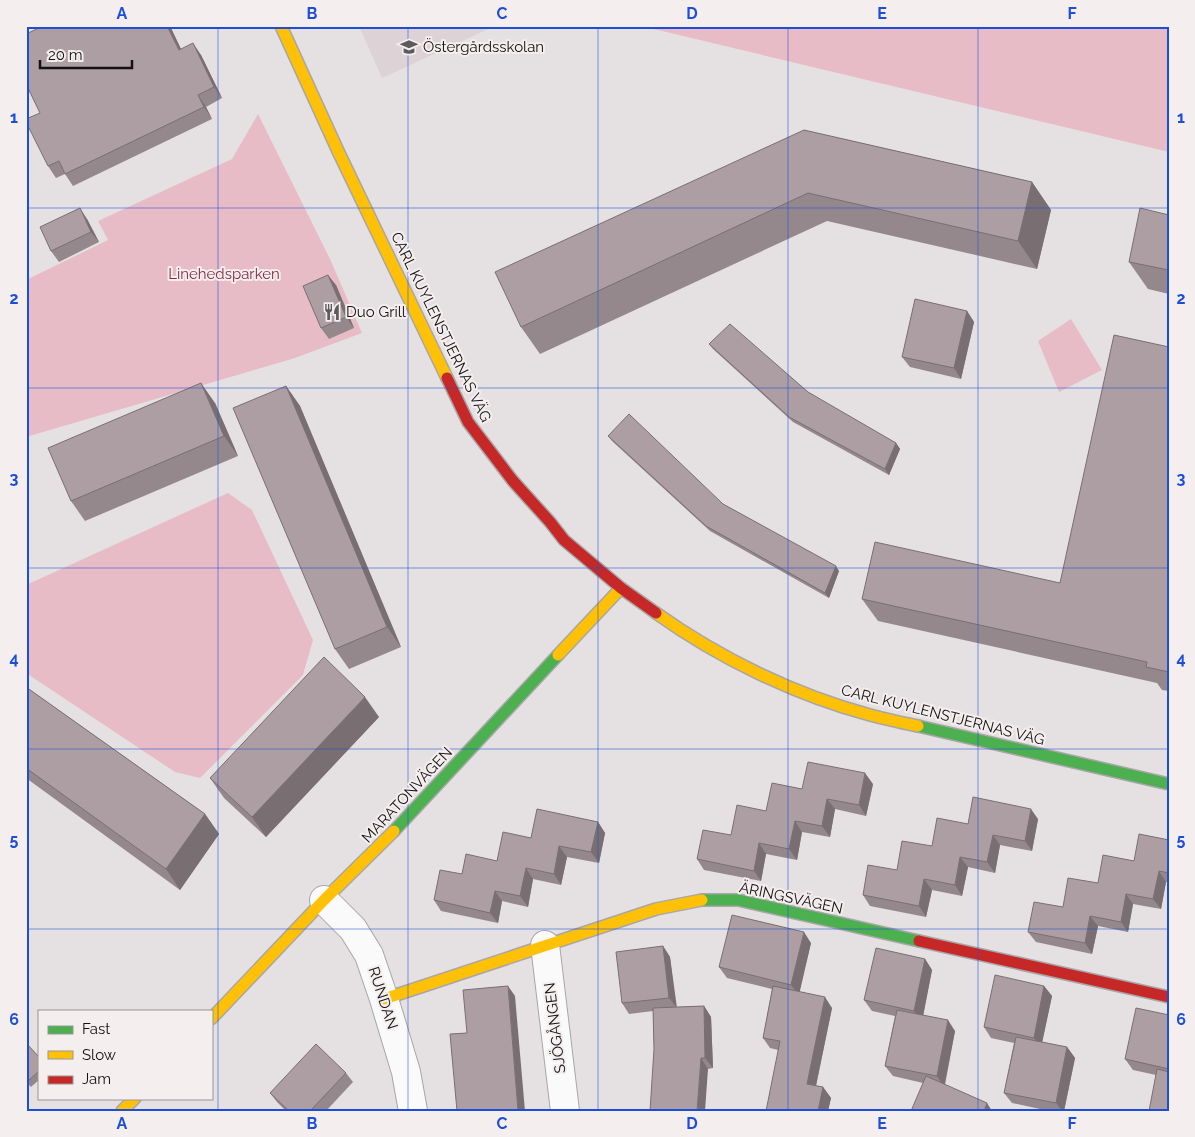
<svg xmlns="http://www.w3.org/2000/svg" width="1195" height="1137" font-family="Raleway,sans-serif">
<rect width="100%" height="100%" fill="#e5e1e3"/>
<polygon fill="#ddd3d6" points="359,26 495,26 382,78"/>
<g fill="#e7bcc7">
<polygon points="641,26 1169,26 1169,152"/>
<polygon points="258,114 330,259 362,333 295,358 26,437 26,280 108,240 98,221 232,159"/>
<polygon points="1071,319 1102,370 1059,392 1038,341"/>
<polygon points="228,493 252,510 313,640 303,675 200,778 175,772 26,673 26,585"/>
</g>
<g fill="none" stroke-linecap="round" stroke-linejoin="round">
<g stroke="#a8a6a7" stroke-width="30">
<g id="street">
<polyline points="324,900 353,929 369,955 384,999 406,1072 413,1111"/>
<polyline points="545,945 565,1111"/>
</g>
</g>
<g stroke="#a8a6a7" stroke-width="14">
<g id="fast">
<polyline points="918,726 1169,784"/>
<polyline points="394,831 558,655"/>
<polyline points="702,900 738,900 919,941"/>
</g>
</g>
<g stroke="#a8a6a7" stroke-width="14">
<g id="slow">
<polyline points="281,26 338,151 447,378"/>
<path d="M656,613C719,658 795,695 870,715C886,719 902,723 918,726"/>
<polyline points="558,655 621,588"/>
<polyline points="384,999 656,909 702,900"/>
<polyline points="211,1019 324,900 394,831"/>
<polyline points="122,1111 135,1098"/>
</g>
</g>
<g stroke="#a8a6a7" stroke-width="14">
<g id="jam">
<polyline points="447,378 468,422 513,481 550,522 564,540 621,588 656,613"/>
<polyline points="919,941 1169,997"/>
</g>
</g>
<use href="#street" stroke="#fbfafb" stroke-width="28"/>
<use href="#fast" stroke="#4caf50" stroke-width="11"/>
<use href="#slow" stroke="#ffc107" stroke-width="11"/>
<use href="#jam" stroke="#c62828" stroke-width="11"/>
</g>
<g fill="#95888c">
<polygon points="170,26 181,49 201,55 222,98 206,107 212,119 73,186 65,174 56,178 48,166 40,113"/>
<polygon points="804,130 1032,182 1051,210 1037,269 827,221 540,354 521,327"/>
<polygon points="1169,215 1169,294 1148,289 1129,262"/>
<polygon points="87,219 99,242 59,262 51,251"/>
<polygon points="336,285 354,328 329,339 321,328"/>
<polygon points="967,311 974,322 961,379 910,367 902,357"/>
<polygon points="709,344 896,443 900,449 889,475 793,422 713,349"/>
<polygon points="1169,347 1169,691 1162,690 1157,683 878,621 862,599 1060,583"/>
<polygon points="286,386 300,406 401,647 349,669 335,649"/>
<polygon points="215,403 238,456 85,521 71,501"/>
<polygon points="608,436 723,504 839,571 829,598 710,531 612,441"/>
<polygon points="26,687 205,814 219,834 180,890 26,778"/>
<polygon points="379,717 266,837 224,798 210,778"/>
<polygon points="873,784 866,816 835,809 830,837 802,832 797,860 766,854 761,881 704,870 697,859 766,811 802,789"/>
<polygon points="1038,819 1032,851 1000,845 995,873 968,867 962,896 932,890 926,917 870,906 863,895 932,846 968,824"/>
<polygon points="598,822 605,833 599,863 567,857 561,885 533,879 528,907 502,901 498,923 441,911 434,900 462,874"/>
<polygon points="1169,840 1169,882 1166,882 1161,909 1133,904 1128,932 1098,926 1092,954 1036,942 1028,932 1098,883"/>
<polygon points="811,943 799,992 832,1008 816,1086 823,1087 831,1098 828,1111 778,1050 770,1048 763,1038 772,989 727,978 719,967"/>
<polygon points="663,946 670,957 676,1007 704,1006 711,1017 713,1068 708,1069 654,1049 653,1011 629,1014 622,1003"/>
<polygon points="925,959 932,970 923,1015 955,1031 945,1085 923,1083 893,1076 885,1066 895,1016 872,1011 864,1000"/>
<polygon points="1044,986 1052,996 1042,1042 1067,1047 1075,1058 1064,1111 1049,1111 1012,1103 1004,1093 1014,1043 991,1038 984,1027"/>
<polygon points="1169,1015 1169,1111 1156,1075 1133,1070 1125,1059"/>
<polygon points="26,1047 39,1057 39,1080 31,1087 26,1082"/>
<polygon points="346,1073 353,1082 326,1111 286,1111 277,1102 270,1093"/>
</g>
<g fill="#796f72">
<polygon points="167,26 170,26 187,62 179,50"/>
<polygon points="193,43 201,55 222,98 214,87"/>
<polygon points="198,95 206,107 212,119 204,107"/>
<polygon points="1032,182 1051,210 1037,269 1018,241"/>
<polygon points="80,208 87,219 99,242 91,232"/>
<polygon points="328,275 336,285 354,328 346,317"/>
<polygon points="967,311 974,322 961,379 954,368"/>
<polygon points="201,383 215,403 238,456 224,436"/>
<polygon points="286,386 300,406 401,647 387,627"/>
<polygon points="896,443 900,449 889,475 885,469"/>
<polygon points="836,566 839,571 829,598 825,593"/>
<polygon points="365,697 379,717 266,837 252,817"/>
<polygon points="865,773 873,784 866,816 859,805"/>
<polygon points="827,799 835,809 830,837 822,826"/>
<polygon points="1031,809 1038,819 1032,851 1025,841"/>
<polygon points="205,814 219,834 180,890 166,869"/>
<polygon points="795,821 802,832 797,860 789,849"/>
<polygon points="598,822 605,833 599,863 591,852"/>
<polygon points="993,835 1000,845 995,873 987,862"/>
<polygon points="759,843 766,854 761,881 754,871"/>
<polygon points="559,846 567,857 561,885 554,874"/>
<polygon points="960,857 968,867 962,896 955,885"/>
<polygon points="526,868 533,879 528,907 520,896"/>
<polygon points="1159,871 1166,882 1161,909 1153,899"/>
<polygon points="924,879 932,890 926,917 919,906"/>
<polygon points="495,891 502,901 498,923 490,913"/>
<polygon points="1126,894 1133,904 1128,932 1121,922"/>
<polygon points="1090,916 1098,926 1092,954 1085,943"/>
<polygon points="804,932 811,943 799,995 791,985"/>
<polygon points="663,946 670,957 677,1008 669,998"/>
<polygon points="925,959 932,970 922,1022 914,1011"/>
<polygon points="508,986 515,996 525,1111 518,1111"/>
<polygon points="1044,986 1052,996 1041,1048 1034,1038"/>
<polygon points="825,997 832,1008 814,1095 807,1084"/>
<polygon points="704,1006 711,1017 713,1068 705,1058"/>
<polygon points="948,1020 955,1031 944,1087 937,1076"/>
<polygon points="1067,1047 1075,1058 1064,1111 1062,1111 1056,1103"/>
<polygon points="701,1058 708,1069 705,1111 697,1111"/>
<polygon points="823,1087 831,1098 828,1111 818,1111"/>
<polygon points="987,1103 992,1111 984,1111"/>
</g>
<g fill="#ad9ea3" stroke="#796f72">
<polygon points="43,26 167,26 179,50 193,43 214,87 198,95 204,107 65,174 59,161 48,166 26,122 26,119 40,113 26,84 26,34"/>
<polygon points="804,130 1032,182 1018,241 808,193 521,327 495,272"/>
<polygon points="80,208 91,232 51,251 40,227"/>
<polygon points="1140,208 1169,215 1169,270 1129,262"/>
<polygon points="328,275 346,317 321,328 303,286"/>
<polygon points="915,299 967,311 954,368 902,357"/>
<polygon points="730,324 808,392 896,443 885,469 789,417 709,344"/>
<polygon points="1114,335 1169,347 1169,672 1146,667 1147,662 862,599 875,542 1060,583"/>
<polygon points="201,383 224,436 71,501 48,448"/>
<polygon points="286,386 387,627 335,649 233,408"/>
<polygon points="629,414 723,504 836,566 825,593 706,526 608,436"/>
<polygon points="324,657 365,697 252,817 210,778"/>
<polygon points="26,687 205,814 166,869 26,768"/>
<polygon points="808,762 865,773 859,805 827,799 822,826 795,821 789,849 759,843 754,871 697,859 703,830 731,835 737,805 766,811 772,783 802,789"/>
<polygon points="973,797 1031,809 1025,841 993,835 987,862 960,857 955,885 924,879 919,906 863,895 868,865 897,870 902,841 932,846 937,818 968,824"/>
<polygon points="537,809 598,822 591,852 559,846 554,874 526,868 520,896 495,891 490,913 434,900 440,870 462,874 466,854 497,861 503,832 531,838"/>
<polygon points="1139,834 1169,840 1169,873 1159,871 1153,899 1126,894 1121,922 1090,916 1085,943 1028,932 1034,902 1063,907 1068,878 1098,883 1103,855 1134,861"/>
<polygon points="732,915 804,932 791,985 719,967"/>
<polygon points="663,946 669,998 622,1003 616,952"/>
<polygon points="876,948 925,959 914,1011 864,1000"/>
<polygon points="995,975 1044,986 1034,1038 984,1027"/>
<polygon points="508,986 518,1111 457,1111 450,1034 467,1033 463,990"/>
<polygon points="773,986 825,997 807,1084 823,1087 818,1111 766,1111 780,1041 763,1038"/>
<polygon points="704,1006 705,1058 701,1058 697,1111 650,1111 654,1049 653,1008"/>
<polygon points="1136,1008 1169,1015 1169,1069 1125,1059"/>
<polygon points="897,1010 948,1020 937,1076 885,1066"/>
<polygon points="1016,1037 1067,1047 1056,1103 1004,1093"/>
<polygon points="316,1044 346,1073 310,1111 289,1111 270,1093"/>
<polygon points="28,1045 39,1057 39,1071 27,1082 26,1081 26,1047"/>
<polygon points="1157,1069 1169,1072 1169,1111 1149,1111"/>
<polygon points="926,1076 987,1103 984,1111 911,1111"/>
</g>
<path fill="none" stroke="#1d4ed8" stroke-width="1" stroke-opacity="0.55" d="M218,26V1111M408,26V1111M598,26V1111M788,26V1111M978,26V1111M26,208H1169M26,388H1169M26,568H1169M26,749H1169M26,929H1169"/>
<defs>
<g id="school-bare" transform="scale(1.35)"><path d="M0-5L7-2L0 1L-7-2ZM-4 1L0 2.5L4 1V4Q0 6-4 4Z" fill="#5c5a5a" stroke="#f4eeef" stroke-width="2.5" paint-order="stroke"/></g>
<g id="restaurant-bare" transform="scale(1.35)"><path d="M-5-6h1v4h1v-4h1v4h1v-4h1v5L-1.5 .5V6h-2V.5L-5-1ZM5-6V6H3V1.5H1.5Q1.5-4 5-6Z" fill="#5c5a5a" stroke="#f4eeef" stroke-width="2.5" paint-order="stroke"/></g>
</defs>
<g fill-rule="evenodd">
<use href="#school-bare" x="409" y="47"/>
<use href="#restaurant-bare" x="332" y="312"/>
</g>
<g text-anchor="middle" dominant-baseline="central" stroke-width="4" stroke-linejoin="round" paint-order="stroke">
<g font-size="15" fill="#131111" stroke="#f4eeef" text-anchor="start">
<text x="423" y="47">Östergårdsskolan</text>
<text x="346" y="312">Duo Grill</text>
</g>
<g font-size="15" fill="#842b49" stroke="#f4eeef">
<text x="224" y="274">Linehedsparken</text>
</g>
<g font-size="15" fill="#131111" stroke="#f4eeef">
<text transform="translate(441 327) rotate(64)">CARL KUYLENSTJERNAS VÄG</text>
<text transform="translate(943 715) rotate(14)">CARL KUYLENSTJERNAS VÄG</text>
<text transform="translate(407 795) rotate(-47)">MARATONVÄGEN</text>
<text transform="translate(791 898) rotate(12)">ÄRINGSVÄGEN</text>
<text transform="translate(383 998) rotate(72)">RUNDAN</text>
<text transform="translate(555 1028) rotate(-97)">SJÖGÅNGEN</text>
</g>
</g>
<rect width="1195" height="1137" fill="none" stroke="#f4eeef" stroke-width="55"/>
<rect x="38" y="1010" width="175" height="90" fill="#f4eeef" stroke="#9a9696"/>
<rect x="48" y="1026" width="25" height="8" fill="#4caf50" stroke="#9a9696"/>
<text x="82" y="1034" font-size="15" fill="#131111">Fast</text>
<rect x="48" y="1051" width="25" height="8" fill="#ffc107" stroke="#9a9696"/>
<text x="82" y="1060" font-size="15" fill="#131111">Slow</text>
<rect x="48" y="1076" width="25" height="8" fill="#c62828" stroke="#9a9696"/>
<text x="82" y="1084" font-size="15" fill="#131111">Jam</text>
<path d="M40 60v8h92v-8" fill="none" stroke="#131111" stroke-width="2.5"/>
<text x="48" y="60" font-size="15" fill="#131111" stroke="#f4eeef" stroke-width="4" paint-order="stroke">20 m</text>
<rect x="28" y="28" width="1140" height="1082" fill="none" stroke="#1d4ed8" stroke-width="2"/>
<g font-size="16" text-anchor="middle" font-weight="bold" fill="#1d4ed8">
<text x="122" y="19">A</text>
<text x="312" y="19">B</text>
<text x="502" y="19">C</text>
<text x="692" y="19">D</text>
<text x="882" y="19">E</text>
<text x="1072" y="19">F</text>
<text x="14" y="123">1</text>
<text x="1181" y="123">1</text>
<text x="14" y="304">2</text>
<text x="1181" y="304">2</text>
<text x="14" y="484">3</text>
<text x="1181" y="484">3</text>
<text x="14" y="664">4</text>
<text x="1181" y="664">4</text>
<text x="14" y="845">5</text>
<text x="1181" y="845">5</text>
<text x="14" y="1025">6</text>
<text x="1181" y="1025">6</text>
<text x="122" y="1129">A</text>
<text x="312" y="1129">B</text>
<text x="502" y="1129">C</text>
<text x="692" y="1129">D</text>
<text x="882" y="1129">E</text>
<text x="1072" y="1129">F</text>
</g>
</svg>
